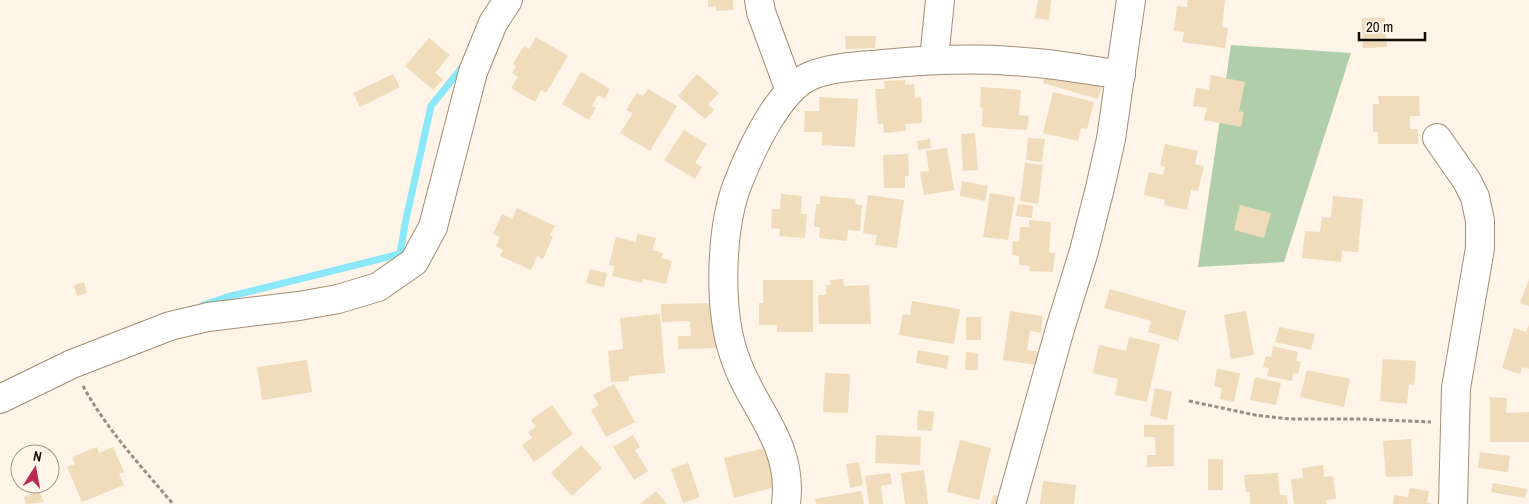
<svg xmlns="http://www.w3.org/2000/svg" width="1529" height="504" font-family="'Archivo Narrow',sans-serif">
<rect width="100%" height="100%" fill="#fef4e8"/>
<polygon fill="#b0cea9" points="1231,45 1351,53 1284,262 1198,267"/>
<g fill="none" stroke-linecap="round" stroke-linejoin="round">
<polyline stroke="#8be8f8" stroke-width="7" points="203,305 227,297 400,254 405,224 431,106 464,65"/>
</g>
<g fill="#f0dbbb">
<polygon points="708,0 733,0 733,10 716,11 716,6 708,7"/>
<polygon points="1038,0 1051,0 1049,20 1035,18"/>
<polygon points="1188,0 1225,0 1222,27 1228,28 1225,48 1182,42 1184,32 1174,31 1177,6 1187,7"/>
<polygon points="1362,18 1385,18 1387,47 1363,48"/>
<polygon points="845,36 876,36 875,48 846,49"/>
<polygon points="536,37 568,56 546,93 541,90 535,102 511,88 518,77 512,73 516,66 513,64 524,46 529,49"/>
<polygon points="429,38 450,55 435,73 443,79 433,90 405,66"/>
<polygon points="581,72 610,89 605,99 598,95 592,106 596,108 589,120 562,104"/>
<polygon points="1046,72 1102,87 1098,99 1043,83"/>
<polygon points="393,74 400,87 360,107 353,93"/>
<polygon points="697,74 719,93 708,105 714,110 705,119 678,96"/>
<polygon points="1211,75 1245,82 1239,111 1244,112 1241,127 1204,120 1207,108 1193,106 1196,88 1209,90"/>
<polygon points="905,80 905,85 914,84 915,98 921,97 922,123 905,124 906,131 884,133 883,124 878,124 875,89 885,89 884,81"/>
<polygon points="981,87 1021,90 1019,115 1029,116 1027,130 982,127 983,108 980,107"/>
<polygon points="648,89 677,106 650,151 620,133 633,113 626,110 637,93 643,96"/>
<polygon points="1053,92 1094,102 1087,129 1081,128 1078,141 1043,133"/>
<polygon points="1378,96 1419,96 1420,116 1410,116 1410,129 1418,129 1418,144 1378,144 1378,132 1373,132 1373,104 1379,104"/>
<polygon points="819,97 858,99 855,147 822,145 822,132 804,132 805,111 819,111"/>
<polygon points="684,130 707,144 695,163 702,167 695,179 664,160"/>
<polygon points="975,133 978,170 963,171 961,134"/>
<polygon points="1028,138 1045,139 1042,162 1026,160"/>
<polygon points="930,139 931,148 918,150 917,141"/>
<polygon points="1165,144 1198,151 1195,164 1204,166 1198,191 1191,190 1187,210 1164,205 1165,200 1144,195 1149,172 1163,175 1165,167 1160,165"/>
<polygon points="947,148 954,190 924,195 920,172 929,171 926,151"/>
<polygon points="908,154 909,176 905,176 905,188 884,188 883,155"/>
<polygon points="1025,163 1043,165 1038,204 1020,201"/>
<polygon points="962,181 988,186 985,201 960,196"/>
<polygon points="990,193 1015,197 1008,240 983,237"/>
<polygon points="781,194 802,196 801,214 807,214 805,238 779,236 780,229 771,228 772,209 780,209"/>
<polygon points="868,195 904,200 897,248 875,245 877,235 863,233"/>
<polygon points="820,196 856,199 855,204 862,205 860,231 848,230 847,241 819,238 820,227 814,227 816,204 820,204"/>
<polygon points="1333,196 1363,199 1358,252 1342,251 1341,262 1302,258 1305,231 1320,232 1322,217 1331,218"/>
<polygon points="1018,204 1033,206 1032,218 1016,216"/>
<polygon points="1240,205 1271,213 1264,238 1234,230"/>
<polygon points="517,208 555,226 550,235 553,237 543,259 537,256 531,270 500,256 503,250 496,246 500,237 493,234 502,214 512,219"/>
<polygon points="1029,220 1051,222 1049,253 1055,253 1053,272 1029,271 1030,266 1019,265 1019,256 1012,255 1013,241 1019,242 1020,227 1029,227"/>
<polygon points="637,234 656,238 652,250 663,253 661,258 672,261 666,284 643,279 642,283 612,276 615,266 609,265 616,237 636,242"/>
<polygon points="590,269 607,273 604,287 586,283"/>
<polygon points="843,279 844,286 869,285 871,324 819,324 818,295 826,295 826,285 831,285 830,280"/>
<polygon points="1529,279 1529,306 1520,303"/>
<polygon points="763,280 813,280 813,332 777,332 777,325 759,325 759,303 763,303"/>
<polygon points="84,282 87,293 77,296 74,285"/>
<polygon points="1110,289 1186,311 1178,341 1148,332 1151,321 1104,308"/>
<polygon points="912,301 960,309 954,344 899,335 903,314 910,315"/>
<polygon points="717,303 718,348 678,349 678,336 691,336 690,321 662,322 661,304"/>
<polygon points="1010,311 1043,316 1041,333 1030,331 1027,350 1039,352 1037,365 1003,360"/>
<polygon points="1246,311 1254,355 1231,359 1224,315"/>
<polygon points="660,314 665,373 629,376 629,381 611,382 608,351 623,349 620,318"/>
<rect x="966" y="317" width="15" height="23"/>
<polygon points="1529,325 1529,369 1522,367 1520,374 1502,368 1514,328 1526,332"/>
<polygon points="1279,327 1315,334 1311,350 1275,342"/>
<polygon points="1129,337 1160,344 1147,402 1115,395 1118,379 1093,373 1099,345 1126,351"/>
<polygon points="1273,346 1298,352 1296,361 1301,362 1298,374 1293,373 1292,381 1267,376 1269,368 1263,367 1266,356 1271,357"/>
<polygon points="918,350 949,356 947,369 916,363"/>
<polygon points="966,352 978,353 978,370 965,370"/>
<polygon points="1383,359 1416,361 1414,385 1409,384 1407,404 1380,401"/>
<polygon points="307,360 312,392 262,400 257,367"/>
<polygon points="1217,369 1240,373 1234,402 1220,399 1222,388 1214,386"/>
<polygon points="1307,370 1350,379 1344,407 1300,397"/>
<polygon points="825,373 850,374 848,413 823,412"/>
<polygon points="1255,377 1281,383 1276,405 1250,400"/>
<polygon points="614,384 635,422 606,437 591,410 599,405 593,395"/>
<polygon points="1155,388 1172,392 1167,420 1150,416"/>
<polygon points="1490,397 1507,398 1506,413 1529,412 1529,442 1490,442"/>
<polygon points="552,405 573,434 534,462 522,445 532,438 528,432 536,427 531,420"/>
<polygon points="918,410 934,412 932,431 917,430"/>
<polygon points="1144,425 1174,425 1174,466 1147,467 1147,455 1156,455 1155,437 1144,437"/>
<polygon points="633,435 640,447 635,450 648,471 634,480 613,447"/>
<polygon points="876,435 921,437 920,465 875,463"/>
<polygon points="1411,439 1413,476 1386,477 1383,441"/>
<polygon points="960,440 991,448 979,500 947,492"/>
<polygon points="581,445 602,468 572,496 551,473"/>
<polygon points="97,447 99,453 113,447 124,472 119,474 124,485 82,502 67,467 75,464 72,457"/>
<polygon points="765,448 775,487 734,498 724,458"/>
<polygon points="1480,452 1510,456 1508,472 1478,468"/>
<rect x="1208" y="459" width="15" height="31"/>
<polygon points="859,462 863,485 850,488 846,464"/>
<polygon points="688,463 700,497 683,503 671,469"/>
<polygon points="1323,465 1324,477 1333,476 1336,499 1326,500 1327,504 1294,504 1291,479 1303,478 1302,468"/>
<polygon points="924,470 928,504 905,504 901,473"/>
<polygon points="890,473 892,484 881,486 883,504 869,504 865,476"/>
<polygon points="1278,473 1280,495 1287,495 1288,504 1250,504 1250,492 1246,492 1244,475"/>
<polygon points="1043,481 1076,485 1074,504 1040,504"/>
<polygon points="1493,483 1527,489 1525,498 1491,492"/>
<polygon points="1410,488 1429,491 1427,502 1432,504 1393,504 1394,495 1408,497"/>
<polygon points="39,491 44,502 26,504 24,497"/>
<polygon points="656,491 667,504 640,504"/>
<polygon points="861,491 864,504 816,504 815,499"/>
<polygon points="993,495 1005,497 1003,504 991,504"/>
</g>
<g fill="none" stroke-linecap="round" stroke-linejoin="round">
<g stroke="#a38e71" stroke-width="30">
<g id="minor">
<polyline points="759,0 761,12 790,91"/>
<polyline points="934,59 940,0"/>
<polyline points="1437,138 1467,181 1475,197 1480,221 1480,248 1456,388 1453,504"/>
<polyline points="0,399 72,364 170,326 208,317 299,306 338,299 378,287 414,262 433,227 473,72 493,23 508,0"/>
<path d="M786,504C794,441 751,409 734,355C718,308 720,224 740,178C752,148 779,90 810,76C830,67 861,66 883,64C926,60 969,58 1012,61C1049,63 1085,69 1121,75"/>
<polyline points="1011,504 1060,329 1084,251 1100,188 1111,139 1131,0"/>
</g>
</g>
<g stroke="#978e84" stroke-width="3" stroke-dasharray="4 2.5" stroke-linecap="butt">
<path d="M83,386C107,430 141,466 173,504"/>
<polyline points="1189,401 1255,415 1290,419 1360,419 1431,422"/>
</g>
<use href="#minor" stroke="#fff" stroke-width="28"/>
</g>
<g transform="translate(35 469) rotate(11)"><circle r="24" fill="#fef4e8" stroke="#a0978c"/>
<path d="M0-4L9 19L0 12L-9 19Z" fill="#ba2952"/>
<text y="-8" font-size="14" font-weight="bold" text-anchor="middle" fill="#130c03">N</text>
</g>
<path d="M1359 32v8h66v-8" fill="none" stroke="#130c03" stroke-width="2.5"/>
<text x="1366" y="32" font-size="15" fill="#130c03" stroke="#fef4e8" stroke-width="4" paint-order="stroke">20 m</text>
</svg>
